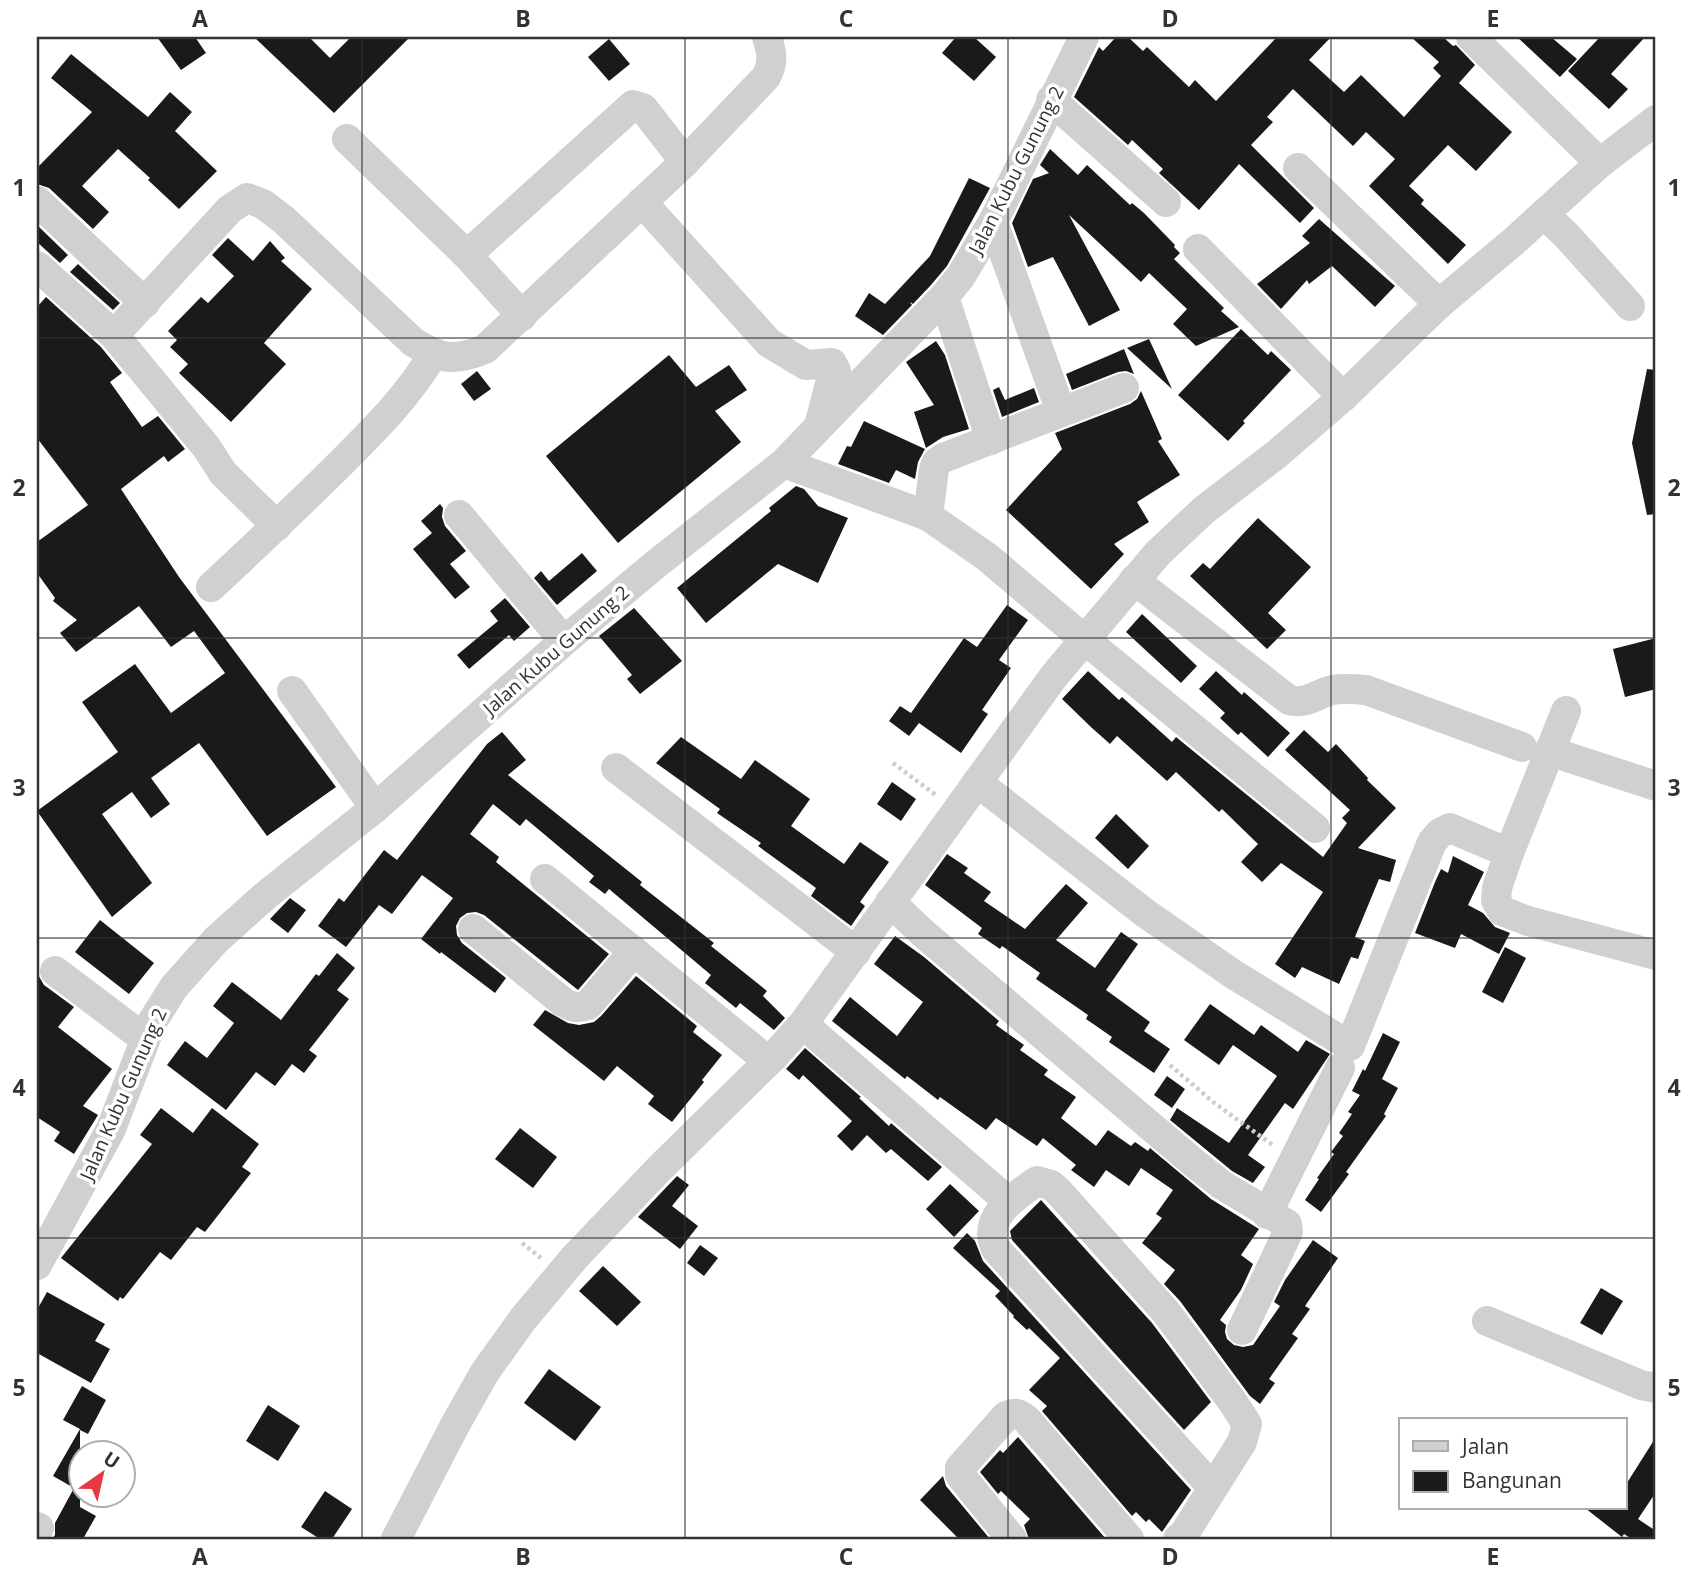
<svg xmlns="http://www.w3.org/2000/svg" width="1693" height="1576" font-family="'Open Sans',sans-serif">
<rect width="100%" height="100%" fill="#fff"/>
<g fill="#1a1a1a">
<polygon points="157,37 195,37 206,53 181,70"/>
<polygon points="254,37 309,37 330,58 351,37 410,37 334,113"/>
<polygon points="956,37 974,37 996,57 974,81 942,53"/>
<polygon points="1116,37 1128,37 1143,51 1147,47 1189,87 1195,80 1216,101 1277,37 1331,37 1309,60 1344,92 1361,75 1404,117 1441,76 1433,68 1439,62 1411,37 1443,37 1453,46 1456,45 1475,65 1459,83 1512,132 1476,171 1448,145 1409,186 1424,200 1421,204 1466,245 1448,264 1369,186 1395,159 1366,132 1353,146 1293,89 1267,117 1273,122 1251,145 1314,208 1300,223 1239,164 1199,210 1159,173 1163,169 1132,140 1128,145 1074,97 1099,47 1103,51"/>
<polygon points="1517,37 1551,37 1577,59 1560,77"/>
<polygon points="1600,37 1645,37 1611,74 1628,89 1609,109 1568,71"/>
<polygon points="609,39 630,64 609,81 588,57"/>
<polygon points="71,54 148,117 170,92 192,112 175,131 217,171 179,209 148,180 150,178 118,149 82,186 109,212 93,229 49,188 37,184 37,168 92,112 51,78"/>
<polygon points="1050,149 1078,175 1087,165 1130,205 1132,203 1144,213 1175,245 1174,247 1180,253 1174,259 1224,308 1221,311 1239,327 1196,346 1173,324 1187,309 1149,273 1141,282 1069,215 1120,310 1089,326 1053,257 1028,267 1012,223 1033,179 1049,173 1040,165"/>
<polygon points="969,178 990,188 947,266 931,285 913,304 910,302 912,305 883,335 855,316 869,293 885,304 930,256"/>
<polygon points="1319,219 1395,286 1375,307 1332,266 1309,284 1307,280 1281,309 1257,284 1310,243 1302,236"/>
<polygon points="37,225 68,255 60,263 37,242"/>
<polygon points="228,238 253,261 270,241 285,258 281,261 312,289 264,343 286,364 231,422 179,373 188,364 170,347 177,340 168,331 201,297 208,303 234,276 212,255"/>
<polygon points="78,264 120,303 113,310 70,272"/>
<polygon points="46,297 101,347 122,373 110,382 142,427 158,416 185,449 168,462 164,456 121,489 179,577 336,787 267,836 199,743 151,778 170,804 151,818 132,792 102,814 152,883 112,917 37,811 118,752 82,702 135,664 171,713 225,673 194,631 171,647 139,606 76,652 60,633 77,620 53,601 55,598 37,573 37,542 88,505 37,438 37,307"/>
<polygon points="1241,329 1268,355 1271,351 1291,370 1243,421 1245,423 1228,441 1178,395"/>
<polygon points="1149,339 1172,389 1127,348"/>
<polygon points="936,341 945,355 969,429 943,437 926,448 914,412 934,405 906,362"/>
<polygon points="1124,349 1134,374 1126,371 1118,372 1072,390 1066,374"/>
<polygon points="669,355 696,387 729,365 747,390 715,411 741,442 618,543 546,456"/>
<polygon points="1647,369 1656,370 1656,514 1647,515 1632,443"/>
<polygon points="477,371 491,389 474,401 461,384"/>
<polygon points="999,387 1005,400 1034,388 1039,402 1002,417 993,390"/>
<polygon points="1141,391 1162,439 1158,441 1180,475 1137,502 1149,522 1114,544 1124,554 1091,589 1006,510 1062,449 1055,433 1130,404 1137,399"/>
<polygon points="864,421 925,449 918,462 915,479 896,470 889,483 838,464 847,446 851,447"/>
<polygon points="796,486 804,489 818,506 848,518 818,583 778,564 706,623 677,588 771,511 769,508"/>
<polygon points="440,504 443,508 442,517 445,526 466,551 450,564 470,587 455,599 413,549 432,533 421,521"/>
<polygon points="1258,518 1311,567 1268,613 1286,630 1267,649 1190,576 1203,563 1210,569"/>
<polygon points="582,553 597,571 557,605 534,578 541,571 549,581"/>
<polygon points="505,598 530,627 514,641 509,635 469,669 457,655 498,621 490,611"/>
<polygon points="1007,605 1028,620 999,660 1011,668 982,710 988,714 961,753 919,723 909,736 889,721 900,706 911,713 964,638 977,647"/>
<polygon points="634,608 682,661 640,694 627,679 632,675 599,636"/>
<polygon points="1142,614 1197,666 1181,683 1126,632"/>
<polygon points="1656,638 1656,689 1625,697 1613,649"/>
<polygon points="1088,671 1119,700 1122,697 1172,742 1176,737 1323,857 1347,823 1342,818 1350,810 1285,750 1304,730 1328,752 1336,744 1368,778 1367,780 1396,808 1358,848 1396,860 1390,882 1379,879 1355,937 1365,941 1358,959 1351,957 1339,984 1302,967 1295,978 1275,964 1323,892 1281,863 1262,882 1241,862 1258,844 1222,809 1219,812 1176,772 1167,781 1117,736 1110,744 1092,728 1062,699"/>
<polygon points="1216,671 1242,695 1244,692 1290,733 1268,757 1241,732 1238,735 1220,718 1225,713 1199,689"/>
<polygon points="502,732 526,760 508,775 642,882 640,885 714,943 711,946 767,991 763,996 785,1018 774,1030 740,1003 736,1008 705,983 711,975 609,889 605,894 589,882 594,876 526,819 520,826 493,804 470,834 499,857 496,862 609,954 578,990 484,915 476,912 467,913 460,918 456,926 457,935 462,943 506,978 495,993 441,952 440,954 421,939 453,898 422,875 392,914 379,905 346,947 318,926 339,898 344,902 384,850 397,860 487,744"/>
<polygon points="681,737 741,779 755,760 810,799 791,826 844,864 860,842 889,862 860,902 865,906 851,926 811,896 816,888 758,846 761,843 717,813 720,809 656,763"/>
<polygon points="892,782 916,799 901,821 877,804"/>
<polygon points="1116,814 1149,846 1128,869 1095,838"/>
<polygon points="947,854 968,868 964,873 991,892 984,901 1025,929 1066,884 1088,903 1056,940 1095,968 1121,932 1138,944 1106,990 1150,1022 1144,1031 1170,1049 1154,1073 1109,1042 1112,1037 1086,1019 1088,1015 1036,979 1040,973 1002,946 1000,949 978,934 982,928 925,885"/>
<polygon points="1453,856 1484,872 1468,905 1483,913 1495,927 1510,933 1499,954 1461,934 1455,948 1415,933 1435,882 1441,869 1448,873"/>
<polygon points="290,898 306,910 288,933 270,919"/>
<polygon points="100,920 154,963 129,994 75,952"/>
<polygon points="895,936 924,957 999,1021 996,1025 1024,1045 1020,1050 1048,1070 1044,1075 1076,1097 1061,1118 1096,1146 1108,1130 1131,1146 1135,1142 1148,1151 1150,1148 1211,1199 1259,1229 1241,1255 1253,1264 1241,1290 1220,1320 1226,1325 1225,1332 1227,1339 1234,1345 1243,1347 1253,1345 1280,1306 1274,1302 1285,1280 1313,1240 1338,1258 1305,1306 1310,1309 1292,1334 1298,1338 1269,1379 1275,1383 1260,1404 1250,1396 1180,1301 1164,1284 1175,1270 1142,1243 1162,1218 1156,1214 1173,1190 1141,1168 1129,1186 1106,1170 1094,1187 1071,1170 1076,1165 1043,1138 1037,1146 996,1118 986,1130 940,1097 938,1100 907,1076 905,1079 832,1021 850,997 897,1036 923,1002 874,964"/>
<polygon points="1505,947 1526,958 1503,1003 1482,992"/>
<polygon points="337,953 355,968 337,990 349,999 309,1050 317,1056 304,1073 292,1064 275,1086 256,1072 226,1110 167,1065 185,1041 207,1058 234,1023 213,1006 232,982 281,1020 316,974 319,976"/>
<polygon points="37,973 44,985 74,1007 58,1027 112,1069 83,1106 98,1115 74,1154 54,1141 60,1132 37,1117"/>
<polygon points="636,976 697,1026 693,1032 722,1055 702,1080 704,1082 672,1122 648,1104 654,1096 617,1066 604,1081 533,1025 545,1010 568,1023 579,1025 594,1022 601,1016"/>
<polygon points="1210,1004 1254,1035 1261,1025 1298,1052 1306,1040 1330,1054 1293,1109 1285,1103 1248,1155 1265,1167 1253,1183 1232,1171 1170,1120 1177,1108 1229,1143 1277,1076 1233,1045 1219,1065 1184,1040"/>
<polygon points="1383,1033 1400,1042 1382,1079 1398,1088 1384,1114 1386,1116 1346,1172 1349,1174 1321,1212 1305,1200 1319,1179 1317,1178 1334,1154 1331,1152 1343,1136 1339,1133 1352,1114 1348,1112 1360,1095 1352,1091 1363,1069 1365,1071"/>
<polygon points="805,1048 861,1097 859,1098 889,1126 891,1123 942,1167 928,1181 891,1149 886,1153 867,1135 852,1151 837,1136 852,1121 803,1075 799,1080 786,1069"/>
<polygon points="1167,1076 1185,1089 1172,1108 1154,1095"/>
<polygon points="161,1108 193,1133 212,1108 259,1144 242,1167 251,1173 205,1232 197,1227 171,1260 160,1252 123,1299 120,1297 118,1301 61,1258 152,1144 140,1135"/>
<polygon points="520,1128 557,1157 533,1188 495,1159"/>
<polygon points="677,1176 689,1185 672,1206 698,1226 680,1249 638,1217"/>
<polygon points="950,1184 979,1211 954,1237 926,1209"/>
<polygon points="1041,1200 1152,1323 1211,1402 1184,1430 1012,1240 1010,1231"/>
<polygon points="967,1233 975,1241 983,1261 1191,1490 1162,1532 1149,1519 1146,1522 1136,1512 1132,1516 1042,1411 1047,1406 1029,1390 1060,1358 1029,1328 1027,1330 1013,1317 1014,1316 995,1296 1000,1291 953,1248"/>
<polygon points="700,1245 718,1258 704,1276 687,1263"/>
<polygon points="603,1266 641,1302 617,1326 579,1291"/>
<polygon points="1601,1288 1623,1301 1602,1335 1580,1323"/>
<polygon points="47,1292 105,1324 95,1341 110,1349 91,1383 37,1353 37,1310"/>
<polygon points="549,1369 601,1407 575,1441 524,1403"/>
<polygon points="82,1386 106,1400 88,1434 80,1430 80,1507 96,1516 83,1539 52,1539 55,1535 55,1523 74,1488 53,1476 80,1429 63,1420"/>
<polygon points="268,1405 300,1426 278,1461 246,1441"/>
<polygon points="1018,1437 1106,1539 1029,1539 1024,1525 1030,1519 1001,1491 998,1494 980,1472 1000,1450 1003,1453"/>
<polygon points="1656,1437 1656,1492 1638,1519 1656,1531 1656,1539 1632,1539 1624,1534 1622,1537 1585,1508 1625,1508 1625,1486"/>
<polygon points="943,1476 946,1486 990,1539 959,1539 920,1500"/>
<polygon points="325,1491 352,1509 332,1539 320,1539 301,1527"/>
</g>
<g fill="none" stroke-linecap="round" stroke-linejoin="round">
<g stroke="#cdcdcd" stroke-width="4.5" stroke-dasharray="3.5 3.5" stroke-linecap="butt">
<polyline points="893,763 937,796"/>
<polyline points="1170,1065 1213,1102 1274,1146"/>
<polyline points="522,1243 541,1258"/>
</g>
<g stroke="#d0d0d0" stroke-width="30">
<polyline points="1471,37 1600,163"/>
<polyline points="1051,100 1166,202"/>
<polyline points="347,139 467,255"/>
<polyline points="1298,168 1439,304"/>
<polyline points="37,201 145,303"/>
<polyline points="642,202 769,343 806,365 832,363 836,371 830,384 819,426"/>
<polyline points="1544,214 1567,236 1630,306"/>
<polyline points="993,222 1061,412"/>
<polyline points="1198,249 1343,397"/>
<polyline points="37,266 114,335 207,448 223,473 277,526"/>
<polyline points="944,297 991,440"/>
<polyline points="522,316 467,255 633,105 643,108 685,162"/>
<path d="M114,335L230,209L247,198L263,204L284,220L413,342C441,359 454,362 485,349L685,162L766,77C774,62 772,53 767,37"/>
<polyline points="784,463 928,516 987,557 1085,640 1315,828"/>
<polyline points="459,515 564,641"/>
<polyline points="928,516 934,469 937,462 943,458 1124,388"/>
<path d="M1134,580L1289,700C1305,705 1317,694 1332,690C1344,688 1355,689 1366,690L1522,747"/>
<path d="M211,587C256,545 300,504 343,461C377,427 409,395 433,354"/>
<polyline points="292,691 375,808"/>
<polyline points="1566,711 1509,853 1497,888 1496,900 1502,911 1528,921 1656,955"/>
<polyline points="1549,751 1656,786"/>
<polyline points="616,768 856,952"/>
<polyline points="977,782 1145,913 1233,974 1350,1046 1432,842 1440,833 1450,828 1509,853"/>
<polyline points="545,879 768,1061"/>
<polyline points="890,902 924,934 1194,1163 1222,1185 1287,1224 1288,1232 1242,1330"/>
<path d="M473,929L563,1002C572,1007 578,1009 588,1005L634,951"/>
<polyline points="55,971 145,1039"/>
<polyline points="803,1024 1008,1201"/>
<polyline points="1267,1214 1340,1068"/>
<polyline points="37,1265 111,1129 152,1022 174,987 216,940 265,896 375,808 564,641 656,564 784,463 944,297 961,276 993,222 1084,37"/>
<polyline points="1487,1321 1641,1385 1656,1388"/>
<polyline points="37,1527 39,1528"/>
<polyline points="396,1539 455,1425 485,1372 523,1319 575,1257 658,1170 775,1055 803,1024 1054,676 1158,553 1204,510 1277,454 1343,397 1439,304 1513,242 1600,163 1656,120"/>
<path d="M1012,1539L960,1475V1468L1006,1416C1016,1412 1019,1413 1027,1420L1129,1539"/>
<path d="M1178,1539L1184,1534L1242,1442L1247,1424L1232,1401L1166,1312L1058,1191L1051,1185L1037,1181C1014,1197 981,1218 996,1249L1213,1488"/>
</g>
</g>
<path fill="none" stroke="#333" stroke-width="2" stroke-opacity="0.55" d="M362,37V1539M685,37V1539M1008,37V1539M1331,37V1539M37,338H1656M37,638H1656M37,938H1656M37,1238H1656"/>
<g text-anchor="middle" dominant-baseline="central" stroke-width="7" stroke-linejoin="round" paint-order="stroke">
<g font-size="19" fill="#333" stroke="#fff">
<text transform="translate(1016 170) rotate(-63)">Jalan Kubu Gunung 2</text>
<text transform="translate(556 650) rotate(-41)">Jalan Kubu Gunung 2</text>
<text transform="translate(123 1094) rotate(-66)">Jalan Kubu Gunung 2</text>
</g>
</g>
<rect width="1693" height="1576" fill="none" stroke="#ffffff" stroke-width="77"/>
<rect x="1399" y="1418" width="228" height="91" fill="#ffffff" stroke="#adadad" stroke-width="2"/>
<rect x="1413" y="1441" width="35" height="10" fill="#d0d0d0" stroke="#adadad" stroke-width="2"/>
<text x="1462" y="1454" font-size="21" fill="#333333">Jalan</text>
<rect x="1413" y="1471" width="35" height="21" fill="#1a1a1a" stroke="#adadad" stroke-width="2"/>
<text x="1462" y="1488" font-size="21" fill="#333333">Bangunan</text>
<g transform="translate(102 1474) rotate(34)"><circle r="33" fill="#ffffff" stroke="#adadad" stroke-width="2"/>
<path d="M0-5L12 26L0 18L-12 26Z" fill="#e63946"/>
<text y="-10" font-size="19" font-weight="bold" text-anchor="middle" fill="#333333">U</text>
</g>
<rect x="38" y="38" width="1616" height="1500" fill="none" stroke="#333" stroke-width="2.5"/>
<g font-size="23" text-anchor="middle" font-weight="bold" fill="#333">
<text x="200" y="27">A</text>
<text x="523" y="27">B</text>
<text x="846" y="27">C</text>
<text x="1170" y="27">D</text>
<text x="1493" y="27">E</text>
<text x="19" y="196">1</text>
<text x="1674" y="196">1</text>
<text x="19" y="496">2</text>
<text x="1674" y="496">2</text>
<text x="19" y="796">3</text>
<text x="1674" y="796">3</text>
<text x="19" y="1096">4</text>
<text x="1674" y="1096">4</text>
<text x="19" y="1396">5</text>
<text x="1674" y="1396">5</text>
<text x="200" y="1565">A</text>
<text x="523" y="1565">B</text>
<text x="846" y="1565">C</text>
<text x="1170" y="1565">D</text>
<text x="1493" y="1565">E</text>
</g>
</svg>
